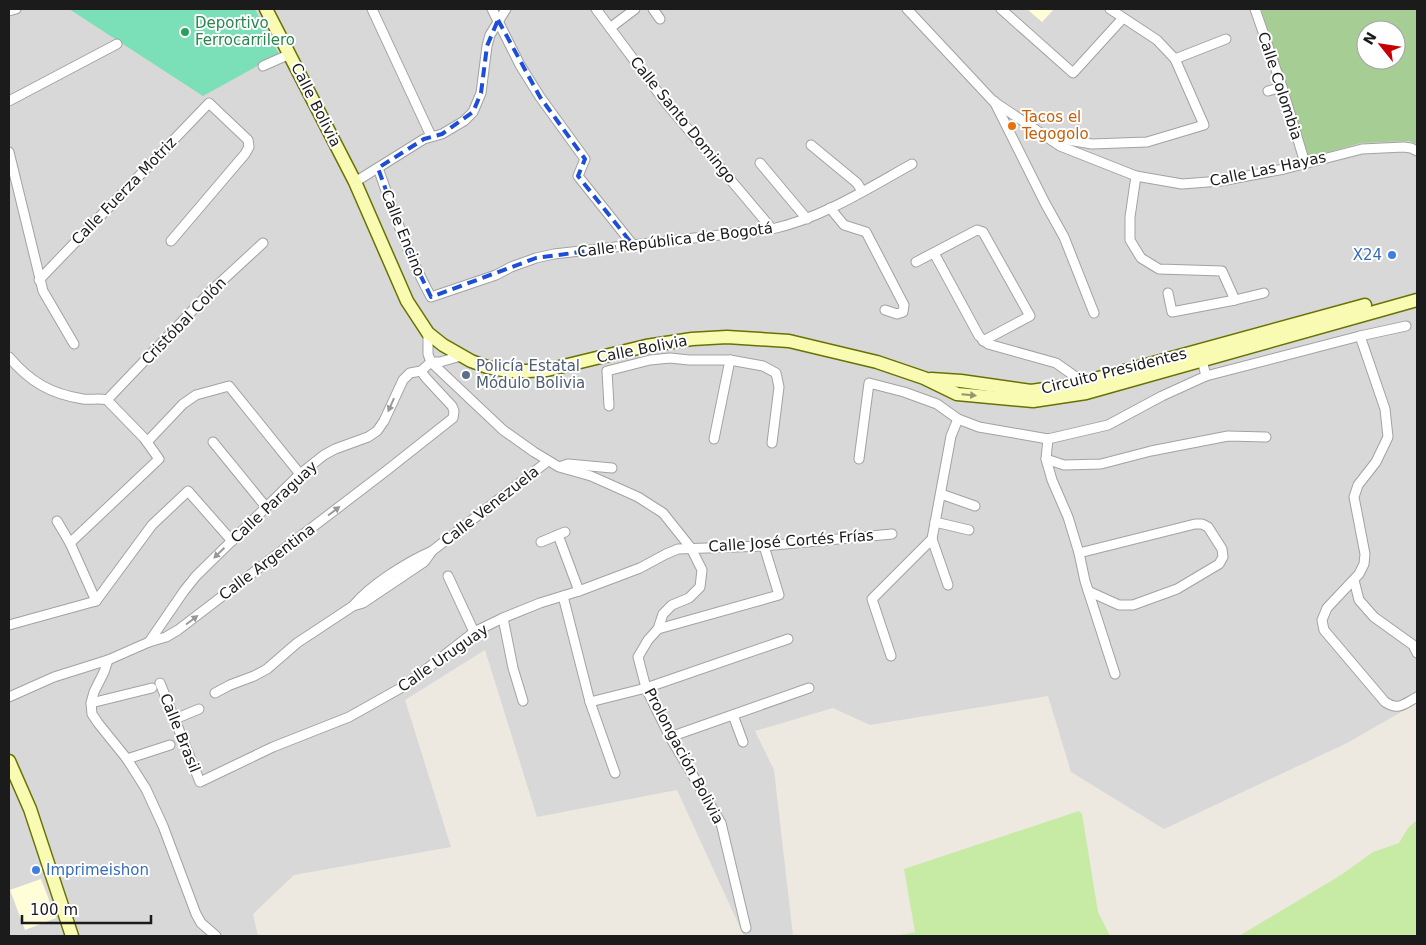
<svg xmlns="http://www.w3.org/2000/svg" width="1426" height="945" font-family="'DejaVu Sans',sans-serif">
<rect width="100%" height="100%" fill="#ede9e0"/>
<path fill="#d9d8d8" fill-rule="evenodd" d="M9,9H1417V703L1347,743L1164,829L1071,772L1048,696L870,725L833,708L755,731L774,770L793,936H744L677,790L537,817L485,650L405,700L451,847L294,875L253,914L258,936H9ZM1366,30H1396V60H1366Z"/>
<g fill="#fffed7">
<polygon points="1027,9 1054,9 1042,22"/>
<polygon points="41,879 56,918 25,930 10,890"/>
</g>
<g fill="#c7eaa4">
<polygon points="1079,811 1082,814 1098,912 1110,936 896,936 915,932 904,869"/>
<polygon points="1417,820 1417,936 1239,936 1341,875 1373,852 1399,843 1408,828"/>
</g>
<path fill="#a6ce94" fill-rule="evenodd" d="M1261,9H1417V144L1409,141L1361,143L1307,158ZM1366,30H1396V60H1366Z"/>
<polygon fill="#7bdfb7" points="69,9 255,9 279,54 203,96"/>
<g fill="none" stroke-linecap="round" stroke-linejoin="round">
<g stroke="#a2a2a2" stroke-width="11">
<g id="street">
<polyline points="372,9 431,136"/>
<polyline points="492,9 520,65 540,97 585,159 578,176 633,245"/>
<polyline points="596,9 666,103 772,229"/>
<polyline points="653,9 660,19"/>
<polyline points="907,9 993,101 1060,146 1136,176 1182,184 1221,181 1284,169 1362,149 1404,147 1411,148 1417,151"/>
<polyline points="1001,9 1073,73 1123,18"/>
<polyline points="1255,9 1282,87 1305,163"/>
<polyline points="9,11 16,9"/>
<polyline points="610,28 635,9"/>
<polyline points="1175,59 1226,39"/>
<polyline points="263,66 290,54"/>
<polyline points="1268,91 1282,87"/>
<polyline points="9,101 117,44"/>
<polyline points="994,101 1045,203 1064,237 1094,313"/>
<polyline points="1050,137 1092,144 1147,142 1204,125 1175,59 1157,40 1110,9"/>
<polyline points="811,145 857,183 862,191"/>
<polyline points="9,152 43,291 74,344"/>
<polyline points="760,163 807,219"/>
<path d="M378,168C394,213 408,255 431,297L496,275L511,267L536,258L554,254L772,229C822,218 867,189 912,164"/>
<polyline points="1136,176 1130,217 1130,240 1141,258 1159,269 1222,271 1235,300"/>
<polyline points="355,182 424,139 442,134 464,121 473,112 481,93 487,46 490,35 506,9"/>
<polyline points="830,208 844,225 866,232 904,305 903,312 897,314 885,310"/>
<polyline points="934,253 979,336 988,344 1056,363 1083,382"/>
<polyline points="916,262 977,230 983,232 1030,316 983,341"/>
<polyline points="39,280 209,103 248,140 249,147 245,154 171,241"/>
<polyline points="1168,293 1172,312 1235,300 1264,293"/>
<polyline points="428,333 428,354 431,362 503,430 534,452 559,467 591,476 638,497 663,513 691,548 702,570 700,587 689,598 672,605 663,614 658,629 648,640 638,657 646,688 670,737 721,823 746,928"/>
<path d="M1360,336L1385,409L1388,437L1376,462L1358,485L1354,497L1365,554L1364,564L1359,574L1327,608L1322,620L1324,630L1385,702C1399,711 1404,704 1417,697"/>
<path d="M9,357C30,382 51,394 83,399C91,400 99,398 107,400L144,438L159,459L70,543"/>
<polyline points="1206,376 1360,336 1406,326"/>
<polyline points="107,400 211,291 263,243"/>
<polyline points="609,406 607,371 650,360 670,358 689,360 730,360 763,366 776,373 779,387 772,443"/>
<polyline points="714,439 730,360"/>
<polyline points="1048,439 1046,459 1052,480 1068,517 1079,553 1085,581 1115,674"/>
<polyline points="147,442 183,404 196,395 229,386 300,474"/>
<polyline points="213,442 266,507"/>
<polyline points="859,459 869,383 904,392 937,404 958,419 979,427 1048,439 1108,425 1162,396 1206,376 1202,360"/>
<polyline points="1046,459 1064,465 1101,464 1151,451 1228,436 1266,437"/>
<polyline points="562,466 568,464 612,468"/>
<polyline points="941,494 975,506"/>
<polyline points="57,521 70,543 96,601"/>
<polyline points="935,522 969,530"/>
<polyline points="558,535 579,591"/>
<polyline points="932,539 948,585"/>
<polyline points="541,542 565,532"/>
<polyline points="1079,553 1195,524 1202,524 1208,527 1222,549 1223,557 1219,564 1177,589 1133,605 1119,605 1088,591"/>
<polyline points="448,576 474,632"/>
<polyline points="1354,580 1359,600 1374,617 1413,645 1417,653"/>
<polyline points="563,596 590,702 615,773"/>
<path d="M353,606C370,585 407,562 432,551L548,461"/>
<polyline points="503,618 513,668 523,701"/>
<polyline points="9,625 96,601 152,525 188,491 232,541"/>
<polyline points="658,629 779,595 764,546"/>
<polyline points="149,642 184,591 196,576 300,474 324,455 335,449 368,437 377,431 384,421 403,380 410,373 421,371 431,362 440,362 461,356"/>
<polyline points="891,656 872,599 932,539 951,436 958,419"/>
<polyline points="108,660 104,672 94,692 91,703 92,714 98,723 127,759 146,789 163,826 196,914 201,923 216,936"/>
<polyline points="160,683 200,782 273,747 349,717 406,685 474,632 503,618 540,603 579,591 640,568 666,554 678,549 764,546 892,534"/>
<polyline points="215,693 230,685 254,676 267,669 297,643 353,606 363,603 424,562 432,551"/>
<polyline points="9,697 54,677 108,660 149,642 166,637 178,630 386,471 453,418 454,411 452,406 426,378 421,371"/>
<polyline points="590,702 646,688 788,639"/>
<polyline points="91,703 152,688"/>
<polyline points="733,715 743,742"/>
<polyline points="175,719 199,709"/>
<polyline points="670,737 809,688"/>
<polyline points="127,759 170,745"/>
</g>
</g>
<g stroke="#687202" stroke-width="15">
<g id="secondary">
<polyline points="266,9 355,182 407,301 428,333 443,345 471,361 487,367 508,371 527,371 547,370 646,346 692,339 727,337 789,341 877,362 924,378 957,394 1033,401 1086,393 1417,300"/>
<polyline points="931,379 961,381 1031,391 1073,385 1365,305"/>
<polyline points="9,761 30,809 72,936"/>
</g>
</g>
<use href="#street" stroke="#fff" stroke-width="9"/>
<use href="#secondary" stroke="#f8fbb1" stroke-width="12"/>
</g>
<defs><path id="oneway-solid" d="M-6-.8H1V-3.2L6.5 0L1 3.2V.8H-6Z" transform="scale(1.25)"/></defs>
<use fill="#95966e" href="#oneway-solid" transform="translate(969 395) rotate(5)"/>
<g fill="#989898">
<use href="#oneway-solid" transform="translate(391 405) rotate(114)"/>
<use href="#oneway-solid" transform="translate(334 511) rotate(-37)"/>
<use href="#oneway-solid" transform="translate(219 553) rotate(136)"/>
<use href="#oneway-solid" transform="translate(192 620) rotate(-37)"/>
</g>
<path fill="none" stroke="#1d4ed8" stroke-width="4" stroke-dasharray="10 6" stroke-linejoin="round" d="M498,20L540,97L585,159L578,176L633,245L536,258L431,297L405,243L378,168L424,139L442,134L473,112L481,93L487,46Z"/>
<circle fill="#2e9e5b" stroke="#fff" stroke-width="2" cx="185" cy="32" r="5"/>
<circle fill="#e8710a" stroke="#fff" stroke-width="2" cx="1012" cy="126" r="5"/>
<g fill="#3f7fe0" stroke="#fff" stroke-width="2">
<circle cx="1392" cy="255" r="5"/>
<circle cx="36" cy="870" r="5"/>
</g>
<circle fill="#5c6f8a" stroke="#fff" stroke-width="2" cx="466" cy="375" r="5"/>
<g text-anchor="middle" dominant-baseline="central" stroke-width="4" stroke-linejoin="round" paint-order="stroke">
<g font-size="15" fill="#27864d" stroke="#fff" text-anchor="start">
<text x="195" y="23">Deportivo<tspan x="195" dy="17">Ferrocarrilero</tspan></text>
</g>
<g font-size="15" fill="#1b1b1b" stroke="#fff">
<text transform="translate(1280 86) rotate(72)">Calle Colombia</text>
<text transform="translate(316 105) rotate(63)">Calle Bolivia</text>
<text transform="translate(683 120) rotate(51)">Calle Santo Domingo</text>
<text transform="translate(1268 169) rotate(-12)">Calle Las Hayas</text>
<text transform="translate(124 191) rotate(-46)">Calle Fuerza Motriz</text>
<text transform="translate(403 233) rotate(68)">Calle Encino</text>
<text transform="translate(675 240) rotate(-7)">Calle República de Bogotá</text>
<text transform="translate(184 321) rotate(-46)">Cristóbal Colón</text>
<text transform="translate(642 349) rotate(-11)">Calle Bolivia</text>
<text transform="translate(1114 371) rotate(-14)">Circuito Presidentes</text>
<text transform="translate(274 502) rotate(-43)">Calle Paraguay</text>
<text transform="translate(490 506) rotate(-38)">Calle Venezuela</text>
<text transform="translate(791 541) rotate(-4)">Calle José Cortés Frías</text>
<text transform="translate(267 562) rotate(-37)">Calle Argentina</text>
<text transform="translate(443 658) rotate(-35)">Calle Uruguay</text>
<text transform="translate(180 733) rotate(68)">Calle Brasil</text>
<text transform="translate(684 756) rotate(62)">Prolongación Bolivia</text>
</g>
<g font-size="15" fill="#c56008" stroke="#fff" text-anchor="start">
<text x="1022" y="117">Tacos el<tspan x="1022" dy="17">Tegogolo</tspan></text>
</g>
<g font-size="15" fill="#366cbe" stroke="#fff" text-anchor="end">
<text x="1382" y="255">X24</text>
<text x="46" y="870" text-anchor="start">Imprimeishon</text>
</g>
<g font-size="15" fill="#4e5e75" stroke="#fff" text-anchor="start">
<text x="476" y="366">Policía Estatal<tspan x="476" dy="17">Módulo Bolivia</tspan></text>
</g>
</g>
<rect width="1426" height="945" fill="none" stroke="#1b1b1b" stroke-width="20"/>
<g transform="translate(1381 45) rotate(300)"><circle r="24" fill="#ffffff" stroke="#a4a4a4"/>
<path d="M0-4L9 19L0 12L-9 19Z" fill="#c60003"/>
<text y="-8" font-size="14" font-weight="bold" text-anchor="middle" fill="#1b1b1b">N</text>
</g>
<path d="M22 915v8h129v-8" fill="none" stroke="#1b1b1b" stroke-width="2.5"/>
<text x="30" y="915" font-size="15" fill="#1b1b1b" stroke="#ffffff" stroke-width="4" paint-order="stroke">100 m</text>
</svg>
